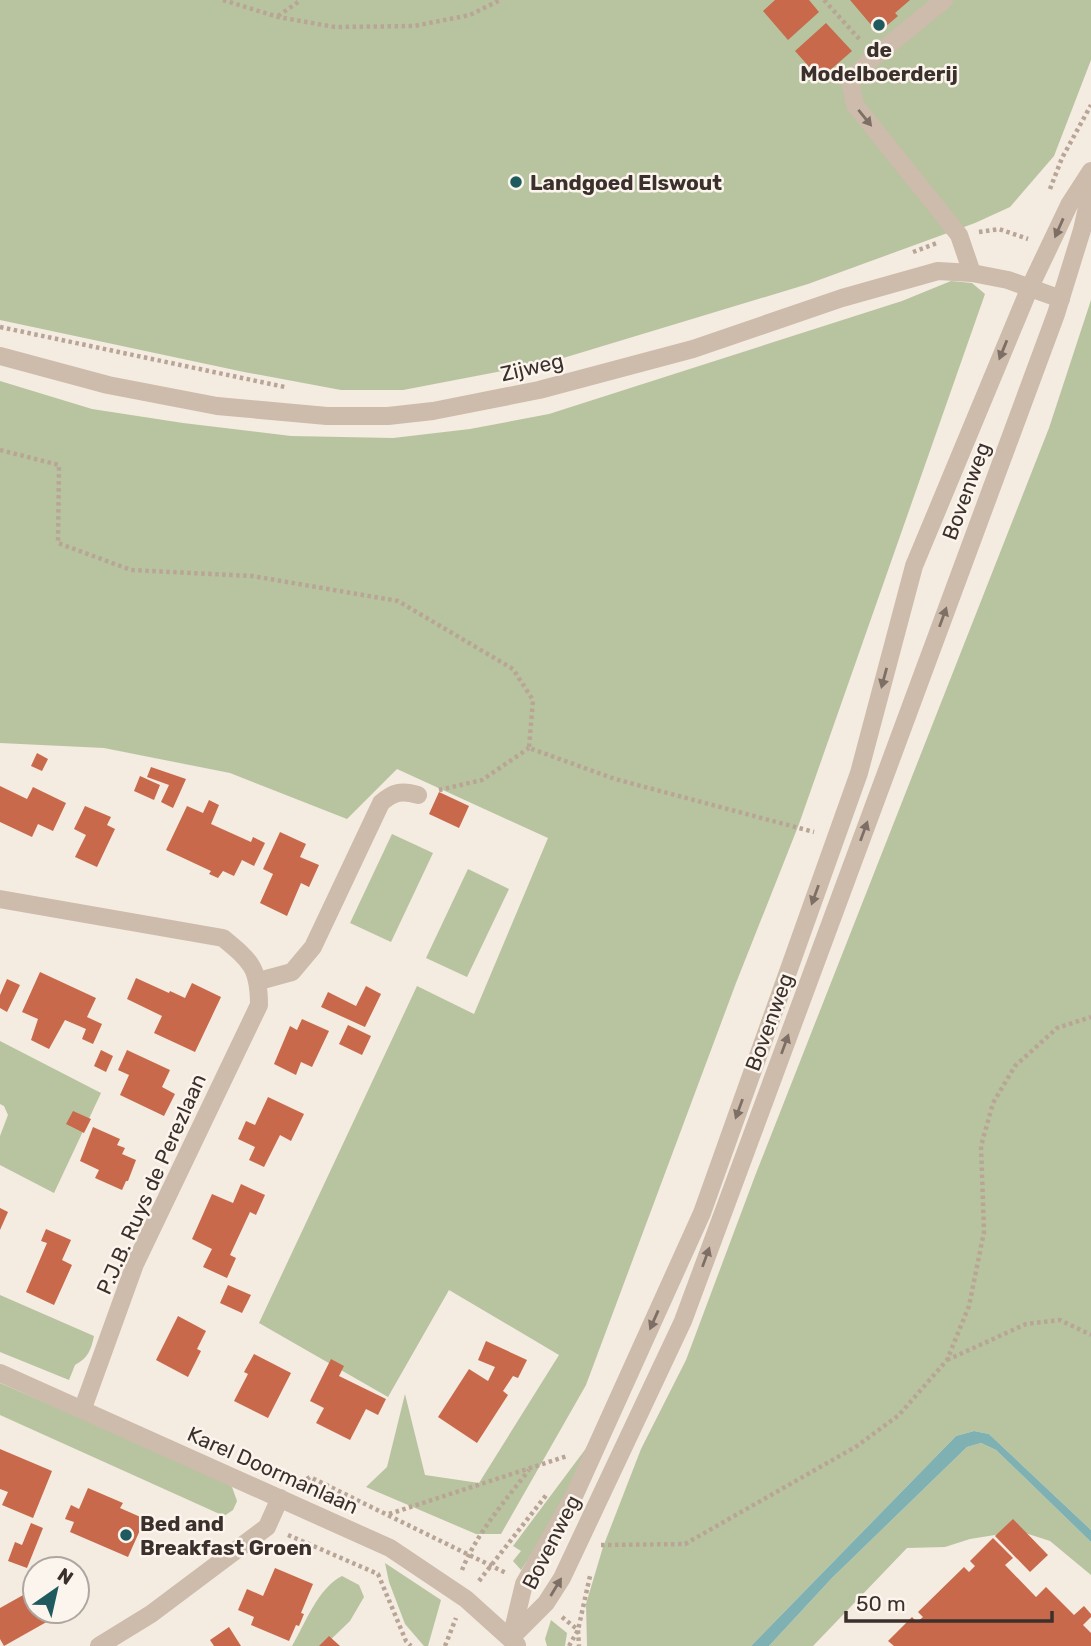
<svg xmlns="http://www.w3.org/2000/svg" width="1091" height="1646" font-family="Rubik,sans-serif">
<rect width="100%" height="100%" fill="#f4ebe1"/>
<g fill="#b8c4a0">
<polygon points="0,0 1091,0 1091,60 1054,156 1010,207 975,223 808,284 550,362 403,390 341,390 244,372 0,320"/>
<polygon points="951,281 972,283 985,294 799,824 736,983 586,1385 501,1534 476,1534 366,1487 387,1467 405,1394 425,1475 479,1483 559,1355 449,1290 388,1397 259,1323 417,986 474,1014 548,838 397,769 347,819 230,773 104,748 0,743 0,381 92,409 183,423 291,436 393,438 470,429 549,414 902,301"/>
<polygon points="1091,300 1091,1530 989,1434 974,1431 956,1436 751,1646 587,1646 586,1604 603,1547 641,1449 686,1360 755,1176 1049,428"/>
<polygon points="392,834 433,853 391,942 350,923"/>
<polygon points="468,869 509,889 467,977 426,958"/>
<polygon points="0,1041 101,1093 54,1193 0,1165 0,1136 8,1115 4,1106 0,1104"/>
<path d="M0,1295L94,1336C91,1350 88,1358 75,1365L69,1380L0,1352Z"/>
<polygon points="0,1383 217,1477 232,1487 237,1501 233,1510 224,1516 0,1415"/>
<polygon points="596,1435 546,1532 521,1570 513,1561 521,1551 513,1546"/>
<polygon points="981,1443 996,1450 1091,1542 1091,1575 1050,1541 1019,1531 970,1539 945,1547 907,1548 813,1646 769,1646 832,1578 967,1447"/>
<polygon points="385,1563 441,1600 428,1646 424,1646 405,1624 389,1582"/>
<path d="M342,1576L359,1585L364,1597L350,1621L324,1646H292C305,1624 318,1588 342,1576Z"/>
<polygon points="551,1620 567,1633 565,1646 547,1646 545,1639"/>
</g>
<polygon fill="#7fb0b2" points="974,1431 989,1434 1091,1530 1091,1542 996,1450 981,1443 967,1447 832,1578 769,1646 751,1646 956,1436"/>
<g fill="#c8694b">
<polygon points="775,0 809,0 819,12 788,40 763,11"/>
<polygon points="850,0 910,0 895,13 898,16 878,33"/>
<polygon points="826,23 852,51 820,79 795,51"/>
<polygon points="37,753 48,759 42,771 31,766"/>
<polygon points="151,767 186,779 173,808 161,802 169,785 147,777"/>
<polygon points="140,776 160,785 154,800 134,791"/>
<polygon points="0,786 27,799 33,787 66,803 53,831 38,824 32,837 0,822"/>
<polygon points="439,792 469,806 459,828 429,814"/>
<polygon points="209,800 219,805 211,824 251,842 253,837 265,843 254,866 242,860 234,876 223,871 218,878 209,874 211,871 166,850 187,806 203,813"/>
<polygon points="85,806 111,817 107,825 115,829 97,867 75,857 86,835 74,829"/>
<polygon points="280,832 306,844 300,857 319,865 309,887 301,883 287,916 260,903 273,874 263,869"/>
<polygon points="40,972 96,998 87,1017 102,1024 93,1044 82,1039 86,1029 65,1020 49,1049 31,1040 38,1019 22,1012"/>
<polygon points="136,978 169,993 170,991 185,998 192,983 221,997 195,1052 154,1033 162,1016 127,999"/>
<polygon points="7,979 20,985 7,1012 0,1008 0,995"/>
<polygon points="366,986 381,994 365,1027 321,1007 328,992 356,1006"/>
<polygon points="302,1019 329,1031 312,1067 301,1062 296,1075 274,1064 290,1026 297,1030"/>
<polygon points="348,1025 371,1036 362,1055 339,1044"/>
<polygon points="101,1050 113,1056 106,1072 94,1066"/>
<polygon points="127,1050 170,1070 162,1087 175,1094 164,1116 120,1095 129,1075 118,1070"/>
<polygon points="268,1097 304,1114 291,1141 280,1135 264,1167 249,1160 255,1147 238,1139 246,1121 255,1125"/>
<polygon points="73,1111 91,1119 84,1133 66,1124"/>
<polygon points="93,1127 120,1139 117,1145 125,1148 122,1154 136,1160 128,1181 126,1181 122,1190 95,1178 99,1170 80,1161"/>
<polygon points="241,1184 265,1195 256,1215 250,1212 230,1255 236,1258 227,1278 203,1267 212,1249 192,1239 212,1194 233,1203"/>
<polygon points="0,1208 8,1212 0,1230"/>
<polygon points="46,1229 71,1240 62,1260 72,1265 54,1305 26,1292 47,1243 41,1241"/>
<polygon points="228,1285 251,1295 242,1313 220,1303"/>
<polygon points="178,1316 206,1331 197,1349 201,1351 188,1377 156,1360"/>
<polygon points="486,1341 527,1360 518,1378 513,1376 503,1391 508,1395 477,1443 438,1417 469,1369 488,1381 495,1367 478,1360"/>
<polygon points="254,1354 291,1373 268,1418 234,1401 248,1374 244,1372"/>
<polygon points="331,1359 344,1366 339,1376 386,1399 378,1415 366,1409 350,1440 316,1423 324,1408 310,1401"/>
<polygon points="0,1449 52,1471 33,1518 2,1505 8,1492 0,1489"/>
<polygon points="88,1488 123,1503 120,1508 145,1519 128,1557 70,1532 74,1522 65,1519 71,1505 79,1509"/>
<polygon points="1013,1519 1048,1555 1030,1572 995,1536"/>
<polygon points="31,1523 43,1528 27,1568 8,1561 15,1542 22,1545"/>
<polygon points="993,1538 1013,1558 1005,1565 1036,1597 1046,1587 1074,1615 1084,1606 1091,1614 1091,1617 1083,1625 1091,1633 1091,1646 894,1646 888,1641 912,1617 917,1622 923,1617 918,1612 964,1567 969,1572 975,1566 970,1561"/>
<polygon points="275,1568 313,1584 301,1613 304,1614 299,1626 296,1625 289,1641 251,1625 254,1617 238,1610 247,1589 263,1596"/>
<polygon points="25,1594 29,1601 35,1597 35,1611 66,1611 4,1646 0,1639 0,1608"/>
<polygon points="229,1627 241,1646 214,1646 210,1640"/>
<polygon points="329,1636 340,1646 319,1646"/>
</g>
<g fill="none" stroke-linecap="round" stroke-linejoin="round">
<g stroke="#b9a596" stroke-width="4.5" stroke-dasharray="3.5 3.5" stroke-linecap="butt">
<polyline points="223,0 278,17 335,27 414,26 470,15 500,0"/>
<polyline points="824,0 861,41"/>
<polyline points="278,16 301,0"/>
<polyline points="1050,189 1062,158 1091,105"/>
<polyline points="979,232 999,229 1028,239"/>
<polyline points="913,252 937,243"/>
<polyline points="0,327 285,387"/>
<polyline points="0,450 59,465 58,543 131,570 252,576 398,601 513,669 533,700 529,748 615,779 814,832"/>
<polyline points="439,790 482,780 529,748"/>
<polyline points="947,1360 1026,1324 1060,1320 1091,1335"/>
<polyline points="301,1483 310,1477 506,1573"/>
<polyline points="389,1514 567,1456"/>
<polyline points="288,1535 378,1574 406,1641 411,1646"/>
<polyline points="601,1545 685,1544 857,1446 899,1415 947,1360 969,1306 984,1232 981,1146 993,1103 1015,1066 1057,1028 1091,1017"/>
<path d="M462,1570C477,1533 504,1502 529,1470"/>
<polyline points="479,1581 547,1494"/>
<polyline points="562,1617 578,1630 579,1646"/>
<polyline points="445,1646 456,1618"/>
<polyline points="569,1646 578,1630 590,1576"/>
</g>
<g stroke="#cdbbac" stroke-width="18">
<polyline points="944,0 875,56 850,80 855,105 959,235 972,273"/>
<polyline points="0,356 108,385 217,406 327,416 388,416 433,411 539,390 693,349 842,298 938,271 972,273 1008,280 1061,299"/>
<path d="M0,899L223,938C251,961 259,968 259,1005L135,1264L83,1408"/>
<path d="M259,981L292,972L313,947L381,803C393,792 402,790 418,795"/>
<polyline points="0,1373 390,1548 466,1599 517,1645"/>
<polyline points="511,1638 524,1584 575,1494 702,1213 859,773 914,566 1030,287 1069,205 1091,171"/>
<polyline points="511,1638 546,1603 562,1578 683,1321 1056,314 1082,230 1091,190"/>
<polyline points="99,1646 151,1614 267,1527 280,1498"/>
</g>
</g>
<defs><path id="oneway-solid" d="M-6-.8H1V-3.2L6.5 0L1 3.2V.8H-6Z" transform="scale(1.75)"/></defs>
<g fill="#7d6f65">
<use href="#oneway-solid" transform="translate(865 118) rotate(51)"/>
<use href="#oneway-solid" transform="translate(1059 228) rotate(114)"/>
<use href="#oneway-solid" transform="translate(1003 350) rotate(112)"/>
<use href="#oneway-solid" transform="translate(943 617) rotate(-70)"/>
<use href="#oneway-solid" transform="translate(884 678) rotate(105)"/>
<use href="#oneway-solid" transform="translate(864 831) rotate(-70)"/>
<use href="#oneway-solid" transform="translate(815 895) rotate(110)"/>
<use href="#oneway-solid" transform="translate(785 1044) rotate(-70)"/>
<use href="#oneway-solid" transform="translate(739 1109) rotate(110)"/>
<use href="#oneway-solid" transform="translate(706 1257) rotate(-70)"/>
<use href="#oneway-solid" transform="translate(654 1320) rotate(114)"/>
<use href="#oneway-solid" transform="translate(556 1587) rotate(-59)"/>
</g>
<g fill="#1f5a5e" stroke="#fbf5ee" stroke-width="2.5">
<circle cx="879" cy="25" r="7"/>
<circle cx="516" cy="182" r="7"/>
<circle cx="126" cy="1535" r="7"/>
</g>
<g text-anchor="middle" dominant-baseline="central" stroke-width="5" stroke-linejoin="round" paint-order="stroke">
<g font-size="21" font-weight="bold" fill="#3b302b" stroke="#fbf5ee" text-anchor="start">
<text x="879" y="49" text-anchor="middle">de<tspan x="879" dy="24">Modelboerderij</tspan></text>
<text x="530" y="182">Landgoed Elswout</text>
<text x="140" y="1523">Bed and<tspan x="140" dy="24">Breakfast Groen</tspan></text>
</g>
<g font-size="21" fill="#3b302b" stroke="#fbf5ee">
<text transform="translate(532 367) rotate(-13)">Zijweg</text>
<text transform="translate(966 491) rotate(-70)">Bovenweg</text>
<text transform="translate(769 1022) rotate(-70)">Bovenweg</text>
<text transform="translate(151 1184) rotate(-66)">P.J.B. Ruys de Perezlaan</text>
<text transform="translate(273 1470) rotate(24)">Karel Doormanlaan</text>
<text transform="translate(551 1542) rotate(-63)">Bovenweg</text>
</g>
</g>
<g transform="translate(56 1590) rotate(34)"><circle r="33" fill="#fbf5ee" stroke="#aea6a0" stroke-width="2"/>
<path d="M0-5L12 26L0 18L-12 26Z" fill="#1f5a5e"/>
<text y="-10" font-size="19" font-weight="bold" text-anchor="middle" fill="#3b302b">N</text>
</g>
<path d="M846 1611v10h206v-10" fill="none" stroke="#3b302b" stroke-width="3.5"/>
<text x="856" y="1611" font-size="21" fill="#3b302b" stroke="#fbf5ee" stroke-width="5" paint-order="stroke">50 m</text>
</svg>
